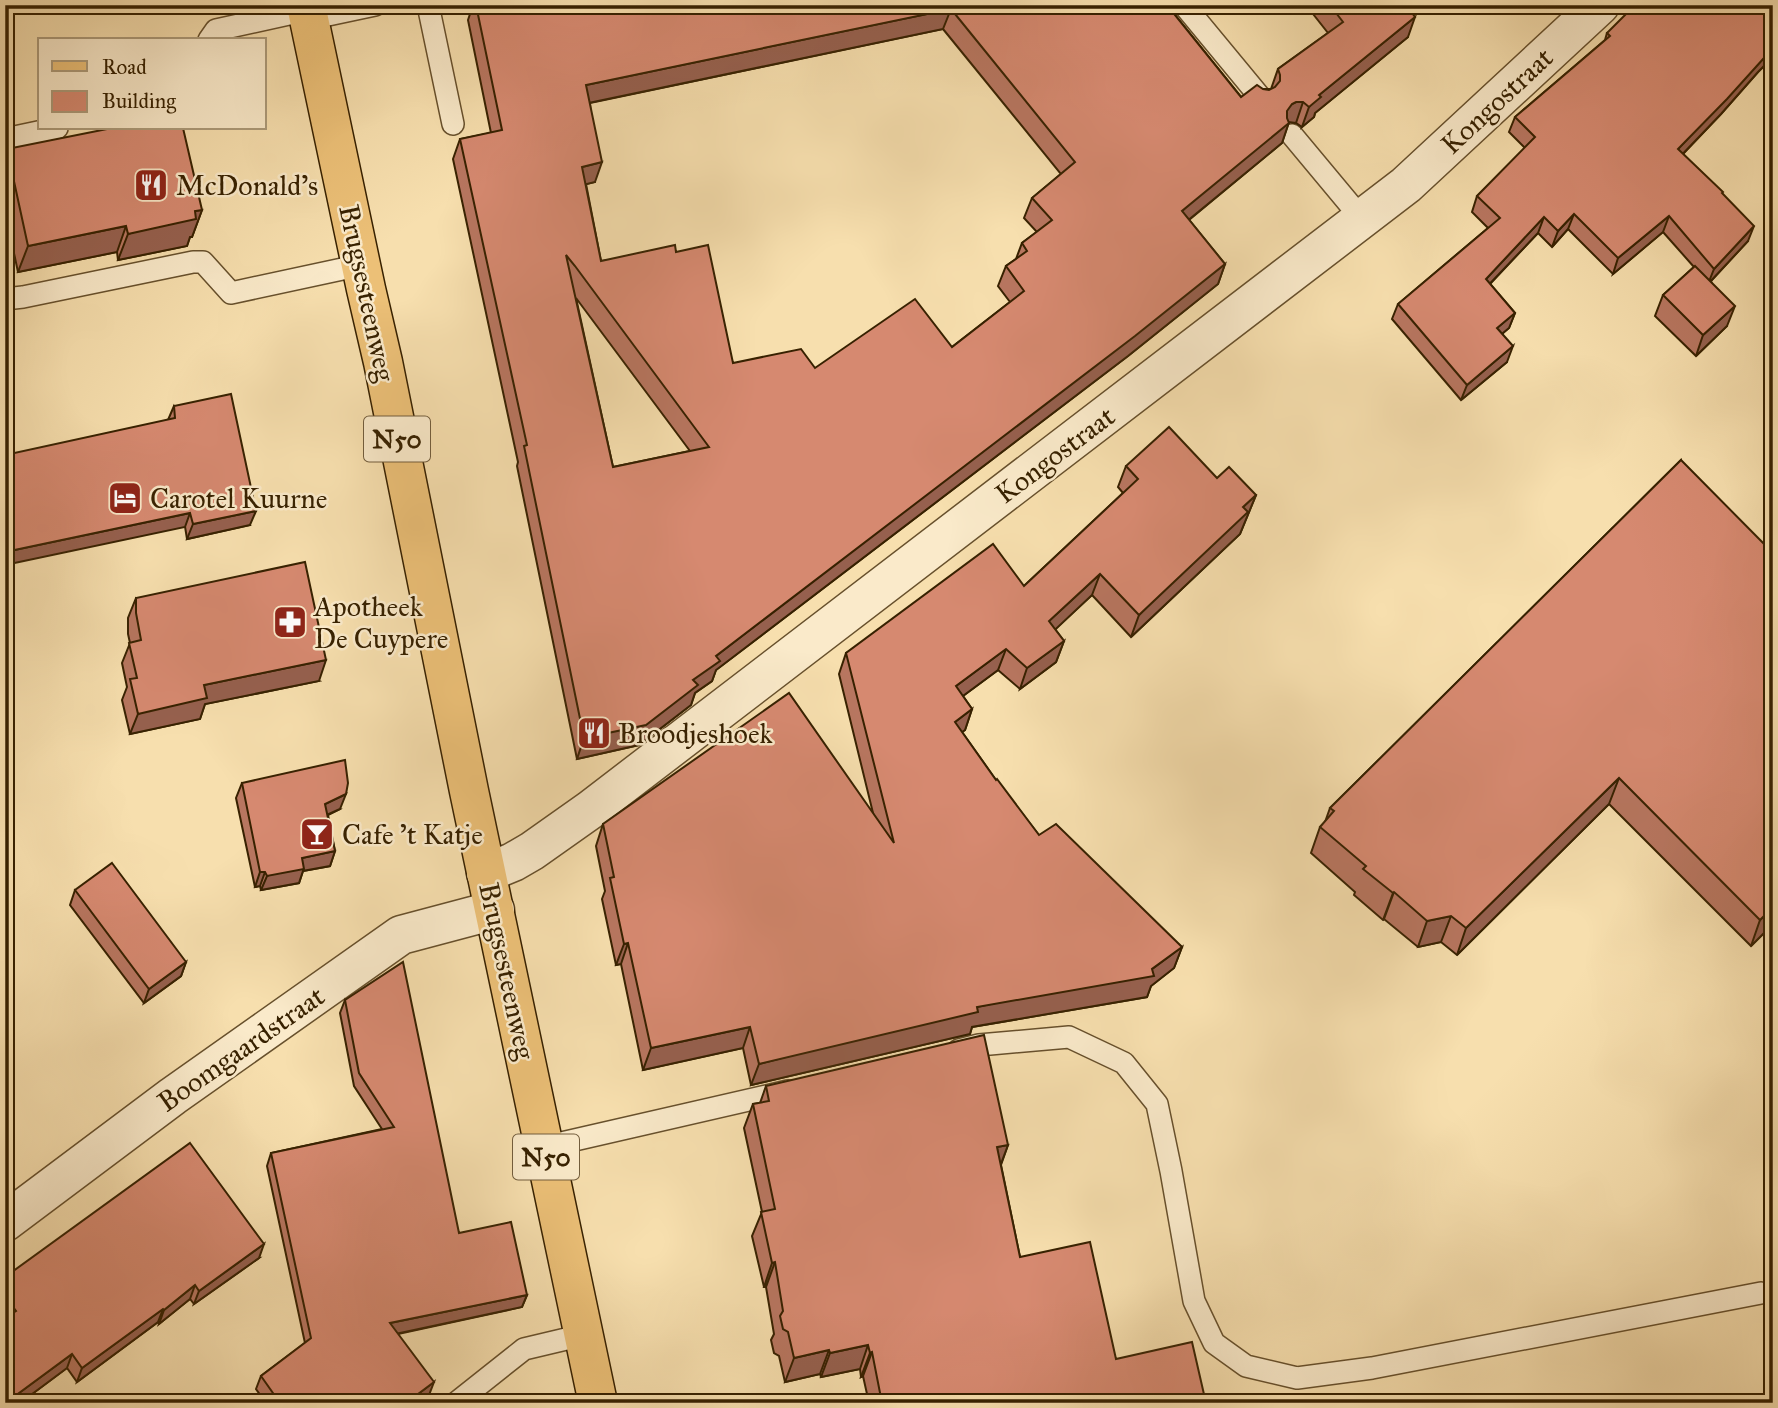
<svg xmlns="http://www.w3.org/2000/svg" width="1778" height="1408" font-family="'IM FELL Great Primer',serif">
<rect width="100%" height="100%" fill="#f7dfae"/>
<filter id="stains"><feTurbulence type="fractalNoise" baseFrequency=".00286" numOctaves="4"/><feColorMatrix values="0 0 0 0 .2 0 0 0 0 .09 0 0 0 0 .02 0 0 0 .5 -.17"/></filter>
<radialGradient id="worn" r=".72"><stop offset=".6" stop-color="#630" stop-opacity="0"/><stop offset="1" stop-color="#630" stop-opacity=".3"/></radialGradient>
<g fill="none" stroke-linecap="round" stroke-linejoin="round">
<g stroke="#67502c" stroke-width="24">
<g id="lane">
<polyline points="428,5 453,124"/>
<polyline points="1184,5 1260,97"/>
<polyline points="309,19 375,5"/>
<polyline points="209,40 216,30 307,10"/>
<polyline points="1292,135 1362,219"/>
<polyline points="5,139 57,128"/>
<polyline points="5,299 23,297 193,262 203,262 231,293 361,265"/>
<polyline points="959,1050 979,1045 1069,1037 1124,1063 1157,1104 1171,1171 1194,1301 1214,1343 1246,1366 1297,1378 1372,1368 1761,1293"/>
<polyline points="544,1147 788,1091"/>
<polyline points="456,1403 524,1349 583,1335"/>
</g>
</g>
<g stroke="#67502c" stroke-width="41">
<g id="street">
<polyline points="486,873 513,862 532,851 590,810 1406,185 1600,5"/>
<polyline points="5,1222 173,1096 401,935 495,910"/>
</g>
</g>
<g stroke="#372100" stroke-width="41">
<polyline id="primary" points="306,5 366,289 383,362 469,791 598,1403"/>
</g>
<use href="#lane" stroke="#faeaca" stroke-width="21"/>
<use href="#street" stroke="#faeaca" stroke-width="38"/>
<use href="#primary" stroke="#ecc077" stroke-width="38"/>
</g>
<g fill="#b87660" stroke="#372100" stroke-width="2" fill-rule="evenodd">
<path d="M473,5H1167L1241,97L1263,89H1271L1278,69L1328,33L1306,5H1406L1408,37L1315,113L1314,117L1302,127L1296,123L1289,122L1282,143L1189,220L1225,264L1218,284L1128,356L716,670L712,681L695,693L691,705L639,745L577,759L517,466L518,462L453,159L460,139L491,133L468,20ZM943,29L1061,174L1032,198L1024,218L1037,232L1022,243L1016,259L1006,266L998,286L1010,302L952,347L815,368L733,363L676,252L601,261L586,184L595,182L590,103ZM576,298L690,451L613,467Z"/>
<polygon points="1773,5 1773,57 1758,72 1721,114 1683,154 1722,193 1748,241 1711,281 1727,326 1696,356 1655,316 1663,295 1694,267 1663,232 1613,274 1568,229 1552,247 1538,233 1490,284 1515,313 1509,328 1502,334 1507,362 1461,400 1392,319 1398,304 1488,228 1472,212 1477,196 1525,148 1509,132 1515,117 1605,40 1607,33"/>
<polygon points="7,149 202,210 192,237 190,237 187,246 118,260 117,252 18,272 5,211 5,155"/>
<polygon points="174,406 250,525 187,539 168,420"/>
<polygon points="1681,460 1773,924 1751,946 1609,804 1457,955 1441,942 1418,947 1384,919 1383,920 1354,895 1355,892 1311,853 1320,827 1325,822 1330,808"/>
<polygon points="1126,466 1217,478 1256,495 1240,534 1131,637 1092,595 1055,629 1064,641 1056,662 1020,689 998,670 963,696 972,709 965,730 962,732 996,780 1039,835 1182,947 1174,968 1151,986 1147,997 972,1027 970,1034 751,1085 743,1048 643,1070 621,964 616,965 602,899 605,891 596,846 603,824 873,813 839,674 846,653 1024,586 1123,493 1118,487"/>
<polygon points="136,598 319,681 205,704 200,719 130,734 122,700 127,687 122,663 130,643 128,634 128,618"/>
<polygon points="242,783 340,809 328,815 335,851 330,866 303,871 299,883 261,890 260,886 255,887 236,798"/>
<polygon points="75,890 186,962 181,976 144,1003 70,905"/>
<polygon points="345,1000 459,1233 527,1295 522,1307 398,1334 429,1395 418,1403 266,1403 256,1389 261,1376 305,1343 267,1166 271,1153 382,1129 354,1086 340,1013"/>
<polygon points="766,1086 1008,1145 1001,1165 1020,1257 1116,1359 1206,1403 869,1403 863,1376 861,1377 860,1369 821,1377 820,1374 785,1382 779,1356 774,1353 771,1340 774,1334 766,1287 764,1287 752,1236 762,1212 744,1128 753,1104 760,1103"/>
<polygon points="259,1258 194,1304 190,1299 159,1324 158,1322 77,1382 67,1368 20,1403 5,1316 5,1277"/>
</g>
<g fill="#96604e" stroke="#372100" stroke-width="2">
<polygon points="951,9 943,29 579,105 586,85"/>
<polygon points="1415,17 1408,37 1315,113 1314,117 1302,127 1309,107 1319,95"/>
<polygon points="1773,48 1773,57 1758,72 1721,114 1673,164 1678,149"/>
<polygon points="1296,102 1303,102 1296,123 1289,122 1282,143 1175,231 1182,211 1292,104"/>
<polygon points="602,162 595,182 575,187 582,167"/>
<polygon points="202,210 192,237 190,237 187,246 118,260 128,234 195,211"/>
<polygon points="1574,214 1568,229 1552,247 1558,231"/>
<polygon points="1669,216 1663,232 1613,274 1618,258"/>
<polygon points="1544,217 1538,233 1480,294 1486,279"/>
<polygon points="126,226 117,252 18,272 28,246"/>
<polygon points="1754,226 1748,241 1708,284 1714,269"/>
<polygon points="1225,264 1218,284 1128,356 716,670 712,681 695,693 691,705 639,745 577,759 584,738 693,680 716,656"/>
<polygon points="1735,306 1727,326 1696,356 1703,335"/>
<polygon points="1515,313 1509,328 1491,343 1497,328"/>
<polygon points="1513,346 1507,362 1461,400 1467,385"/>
<polygon points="1256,495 1240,534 1131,637 1139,615 1243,507"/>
<polygon points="256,511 250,525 187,539 193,524"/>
<polygon points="190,513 185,527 5,565 5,552"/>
<polygon points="1100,574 1092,595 1042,642 1049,621"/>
<polygon points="1064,641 1056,662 1020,689 1027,668"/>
<polygon points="1006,649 998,670 948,707 956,686"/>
<polygon points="326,660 319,681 205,704 200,719 130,734 138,714 204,685"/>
<polygon points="972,709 965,730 947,743 955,722"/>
<polygon points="1619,778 1609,804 1457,955 1466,928"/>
<polygon points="346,794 340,809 320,818 325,804"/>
<polygon points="335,851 330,866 303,871 299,883 261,890 267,876 302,858"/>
<polygon points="260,872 265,872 260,886 255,887"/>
<polygon points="1394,892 1384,919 1383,920 1393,893"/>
<polygon points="1773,907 1773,924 1751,946 1760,920"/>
<polygon points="1451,916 1441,942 1418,947 1427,921"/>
<polygon points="628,943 621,964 616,965 624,944"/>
<polygon points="1182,947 1174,968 1151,986 1147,997 972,1027 970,1034 751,1085 759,1064 977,1007 1152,969"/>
<polygon points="186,962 181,976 144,1003 149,989"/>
<polygon points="750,1027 743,1048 643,1070 651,1048"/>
<polygon points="1008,1145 999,1169 997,1147"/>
<polygon points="264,1244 259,1258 194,1304 199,1291"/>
<polygon points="775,1262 766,1287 764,1287 772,1263"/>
<polygon points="195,1285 190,1299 159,1324 164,1310"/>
<polygon points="527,1295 522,1307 386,1336 390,1323"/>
<polygon points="163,1309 158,1322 77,1382 82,1368"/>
<polygon points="868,1345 860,1369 821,1377 830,1353"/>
<polygon points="829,1350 820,1374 785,1382 794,1358"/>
<polygon points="872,1352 863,1376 861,1377 870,1353"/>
<polygon points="72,1354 67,1368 20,1403 15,1396"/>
<polygon points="434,1382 429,1395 418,1403 406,1403"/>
</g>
<g fill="#d68970" stroke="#372100" stroke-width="2" fill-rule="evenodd">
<path d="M476,5H1167L1241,97L1257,85L1263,89L1269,90L1275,87L1280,81V75L1278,69L1343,22L1330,5H1406L1415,17L1319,95L1321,97L1309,107L1303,102H1296L1292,104L1287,111V118L1289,123L1182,211L1225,264L1135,336L716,656L720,661L693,680L698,685L646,725L584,738L524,446L527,445L460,139L502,130ZM951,9L1075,162L1032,198L1052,220L1022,243L1027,251L1006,266L1024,291L952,347L915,299L815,368L801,349L733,363L708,245L676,252L675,245L601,261L582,167L602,162L586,85ZM566,255L575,266L709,447L613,467Z"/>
<polygon points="1635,5 1773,5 1773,48 1727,99 1678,149 1723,192 1722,193 1754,226 1714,269 1669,216 1618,258 1574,214 1558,231 1544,217 1486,279 1515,313 1497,328 1513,346 1467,385 1398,304 1500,218 1477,196 1535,137 1515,117 1610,36 1607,33"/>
<polygon points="112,128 183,128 202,210 195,211 196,219 128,234 126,226 28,246 7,149"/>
<polygon points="1695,266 1735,306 1703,335 1663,295"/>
<polygon points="231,394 256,511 193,524 190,513 5,552 5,455 175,418 174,406"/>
<polygon points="1169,427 1217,478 1229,467 1256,495 1243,507 1248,512 1139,615 1100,574 1049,621 1064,641 1027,668 1006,649 956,686 972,709 955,722 996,780 997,779 1039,835 1056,824 1182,947 1152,969 1154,976 977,1007 978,1012 759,1064 750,1027 651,1048 628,943 624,944 610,878 614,877 603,824 789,693 894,843 846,653 993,544 1024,586 1138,479 1126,466"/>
<polygon points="1681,460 1773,553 1773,907 1760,920 1619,778 1466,928 1451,916 1427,921 1394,892 1393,893 1363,869 1366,866 1320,827 1334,811 1330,808"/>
<polygon points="305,562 326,660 204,685 207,698 138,714 130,679 137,678 129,643 141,640 136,613 136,598"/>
<polygon points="345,760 348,783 346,794 325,804 335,851 302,858 304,869 267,876 265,872 260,872 242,783"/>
<polygon points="112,863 186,962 149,989 75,890"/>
<polygon points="403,962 459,1233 511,1222 527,1295 390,1323 434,1382 406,1403 280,1403 261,1376 311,1338 271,1153 394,1127 359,1073 345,1000"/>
<polygon points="984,1035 1008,1145 997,1147 1020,1257 1090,1242 1116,1359 1192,1342 1206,1403 882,1403 872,1352 870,1353 868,1345 830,1353 829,1350 794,1358 788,1332 783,1329 780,1316 783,1311 775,1262 772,1263 761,1212 775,1209 753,1104 769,1101 766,1086"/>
<polygon points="190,1143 264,1244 199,1291 195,1285 164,1310 163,1309 82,1368 72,1354 15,1396 19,1403 5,1403 5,1318 16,1311 5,1296 5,1277"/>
</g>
<defs>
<g id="restaurant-square" transform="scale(1.75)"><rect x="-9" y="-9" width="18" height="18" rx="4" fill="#8f2418" stroke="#faeaca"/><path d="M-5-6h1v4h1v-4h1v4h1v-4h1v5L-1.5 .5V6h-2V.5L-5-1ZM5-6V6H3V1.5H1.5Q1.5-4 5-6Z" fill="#fff"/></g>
<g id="hotel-square" transform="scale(1.75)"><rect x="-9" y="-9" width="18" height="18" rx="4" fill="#8f2418" stroke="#faeaca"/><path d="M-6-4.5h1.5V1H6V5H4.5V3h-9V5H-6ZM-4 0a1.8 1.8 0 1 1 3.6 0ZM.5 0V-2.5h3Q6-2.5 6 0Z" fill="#fff"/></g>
<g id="pharmacy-square" transform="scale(1.75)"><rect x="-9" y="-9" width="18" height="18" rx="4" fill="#8f2418" stroke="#faeaca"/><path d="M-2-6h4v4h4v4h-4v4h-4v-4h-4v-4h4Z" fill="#fff"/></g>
<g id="bar-square" transform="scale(1.75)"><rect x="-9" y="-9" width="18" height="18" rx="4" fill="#8f2418" stroke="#faeaca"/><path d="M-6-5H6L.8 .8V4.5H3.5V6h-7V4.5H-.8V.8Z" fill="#fff"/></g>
</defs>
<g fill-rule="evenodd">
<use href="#restaurant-square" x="151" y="185"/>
<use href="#hotel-square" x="125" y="498"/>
<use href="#pharmacy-square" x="290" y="622"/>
<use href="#restaurant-square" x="594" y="733"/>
<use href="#bar-square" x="317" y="834"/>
</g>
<g text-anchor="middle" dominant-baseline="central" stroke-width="5" stroke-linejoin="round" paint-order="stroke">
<g fill="#faeaca" stroke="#725d3d" stroke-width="2">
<rect x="364" y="416.5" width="66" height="45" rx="5"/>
<rect x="513" y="1134.5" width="66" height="45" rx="5"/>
</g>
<g font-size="26" font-weight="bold" fill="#372100">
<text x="397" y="439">N50</text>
<text x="546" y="1157">N50</text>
</g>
<g font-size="28" fill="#372100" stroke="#faeaca">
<text transform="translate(1497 101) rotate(-43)">Kongostraat</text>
<text transform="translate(367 293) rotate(78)">Brugsesteenweg</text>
<text transform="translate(1055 455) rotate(-37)">Kongostraat</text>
<text transform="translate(507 971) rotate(78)">Brugsesteenweg</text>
<text transform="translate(241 1049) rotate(-35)">Boomgaardstraat</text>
</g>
<g font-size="28" fill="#372100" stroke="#faeaca" text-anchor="start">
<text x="176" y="185">McDonald's</text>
<text x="150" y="498">Carotel Kuurne</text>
<text x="314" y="606">Apotheek<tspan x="314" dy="32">De Cuypere</tspan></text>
<text x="618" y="733">Broodjeshoek</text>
<text x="342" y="834">Cafe 't Katje</text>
</g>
</g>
<rect width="1778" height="1408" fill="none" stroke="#f7dfae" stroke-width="28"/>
<rect x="7" y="7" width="1764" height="1394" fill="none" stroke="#372100" stroke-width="3.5"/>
<rect x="14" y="14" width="1750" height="1380" fill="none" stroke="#372100" stroke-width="2"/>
<rect x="38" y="38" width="228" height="91" fill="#faeaca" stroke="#ac9a79" stroke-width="2"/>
<rect x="52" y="61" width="35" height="10" fill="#ecc077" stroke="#ac9a79" stroke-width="2"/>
<text x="102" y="74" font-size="21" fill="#372100">Road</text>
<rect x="52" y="91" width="35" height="21" fill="#d68970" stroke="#ac9a79" stroke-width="2"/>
<text x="102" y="108" font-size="21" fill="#372100">Building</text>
<rect width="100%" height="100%" filter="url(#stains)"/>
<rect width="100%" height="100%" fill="url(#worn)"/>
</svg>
